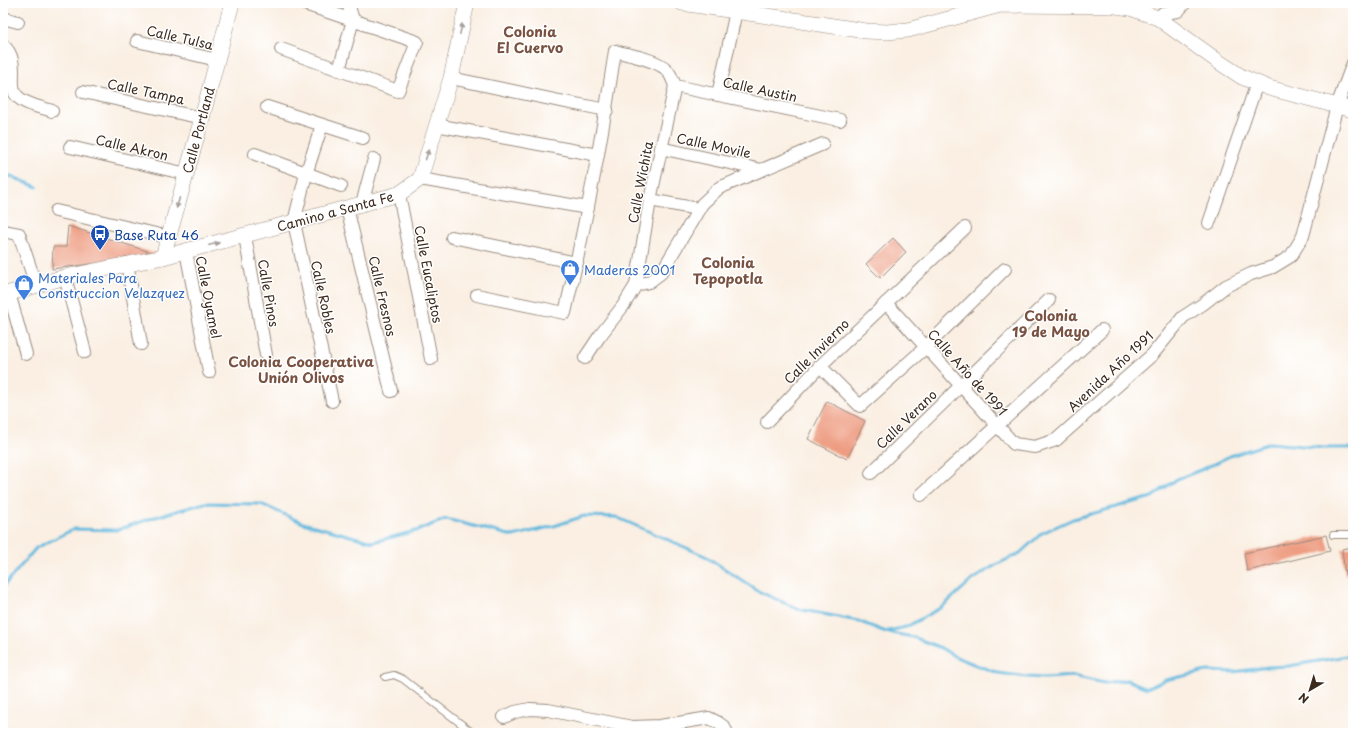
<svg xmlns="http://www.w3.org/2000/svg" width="1356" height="736" font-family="'Playpen Sans',sans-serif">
<rect width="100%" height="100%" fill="#fff"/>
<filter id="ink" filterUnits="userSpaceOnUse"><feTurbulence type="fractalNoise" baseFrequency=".025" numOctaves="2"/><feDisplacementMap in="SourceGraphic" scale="8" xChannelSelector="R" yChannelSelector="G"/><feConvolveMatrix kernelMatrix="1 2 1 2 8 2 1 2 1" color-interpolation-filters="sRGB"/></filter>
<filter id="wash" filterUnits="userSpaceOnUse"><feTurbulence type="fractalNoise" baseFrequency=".012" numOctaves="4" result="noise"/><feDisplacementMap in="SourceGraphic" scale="16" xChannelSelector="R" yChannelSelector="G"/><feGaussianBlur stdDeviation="0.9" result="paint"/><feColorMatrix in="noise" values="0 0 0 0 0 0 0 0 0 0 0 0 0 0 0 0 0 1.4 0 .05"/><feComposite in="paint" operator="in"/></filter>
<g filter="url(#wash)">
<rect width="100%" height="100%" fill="#faefe2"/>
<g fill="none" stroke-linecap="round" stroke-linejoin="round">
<g stroke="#62b9df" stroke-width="3">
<polyline points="3,173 37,187"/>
<polyline points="3,587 36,548 74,529 117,530 152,518 205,503 261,504 303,523 373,542 416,531 446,519 513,536 554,526 584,516 616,517 705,556 758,591 798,609 858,621 886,632 913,637 941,648 954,656 976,665 998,673 1027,677 1045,678 1073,676 1104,683 1127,680 1147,688 1165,680 1207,671 1234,672 1268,667 1289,666 1353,655"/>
<polyline points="888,631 906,627 942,607 972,580 994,566 1020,553 1042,533 1073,519 1152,497 1177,479 1201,470 1230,456 1270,443 1324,448 1353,448"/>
</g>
</g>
<g id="blocks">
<g fill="#ee9d82">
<polygon points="68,226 160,255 52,269 53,247 66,247"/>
<polygon points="893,238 906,252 880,278 866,264"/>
<polygon points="827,401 865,421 847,459 808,439"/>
<polygon points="1326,535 1330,551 1247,571 1244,553"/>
<polygon points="1352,547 1353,574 1345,575 1342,549"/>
<polygon points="1348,581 1353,581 1353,596 1350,597"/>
</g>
</g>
</g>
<g filter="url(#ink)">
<use href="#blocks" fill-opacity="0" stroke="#9a8c80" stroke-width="1"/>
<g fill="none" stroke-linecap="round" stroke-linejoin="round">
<g stroke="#9a8c80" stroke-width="8">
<g id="service">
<polyline points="1333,535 1353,535"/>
<polyline points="385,677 394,675 403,679 473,733"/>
</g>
</g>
<g stroke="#9a8c80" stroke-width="14">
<g id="minor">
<polyline points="3,18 18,22"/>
<polyline points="1158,18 1163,13 1178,11 1185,3"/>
<polyline points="137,41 217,60"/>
<path d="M3,45C22,62 6,85 17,96C25,105 41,107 52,111"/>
<polyline points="281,49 398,91 417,42 302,3"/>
<polyline points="339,70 353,20 348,3"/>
<polyline points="451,78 555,100 607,110"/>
<polyline points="675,86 840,120"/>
<polyline points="83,92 202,118"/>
<polyline points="718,95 736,11"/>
<polyline points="267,107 363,138"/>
<polyline points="322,125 306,174 294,222 332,401"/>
<polyline points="436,125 598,155"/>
<polyline points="70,147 187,174"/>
<polyline points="660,148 762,170"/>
<polyline points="255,154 341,186"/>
<polyline points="420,179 588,208"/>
<polyline points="399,194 431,359"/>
<polyline points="650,200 698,209"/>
<polyline points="362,204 374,159"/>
<polyline points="347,208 391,391"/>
<polyline points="56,211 169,237"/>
<polyline points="1209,223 1257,83"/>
<polyline points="3,231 19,234 36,285"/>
<polyline points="245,236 266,355"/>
<polyline points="452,237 577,263"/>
<polyline points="186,251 209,372"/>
<polyline points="127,263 141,344"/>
<polyline points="65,277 85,352"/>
<polyline points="636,285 649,282 661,273 702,204 719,188 823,144"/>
<polyline points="9,293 26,354"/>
<path d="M477,295L565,313C585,227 602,139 615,51C629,55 655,59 666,69C671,74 673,80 675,86"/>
<polyline points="886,303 1014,444 1035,447 1056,440 1152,355 1183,317 1203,304 1226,286 1251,274 1273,267 1291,256 1303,236 1337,106 1353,63"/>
<polyline points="585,358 599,337 623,306 636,285 650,200 675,86"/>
<polyline points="820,366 860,406 926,347 1005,269"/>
<polyline points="767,422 820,366 965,228"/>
<polyline points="871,473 1049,300"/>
<polyline points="921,495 1102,330"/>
<polyline points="504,717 515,712 530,709 548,710 632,727 660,726 709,718 717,722 724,727 727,733"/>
</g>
</g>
<g stroke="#9a8c80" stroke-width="16">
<g id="tertiary">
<polyline points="682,3 866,31 887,32 908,30 1000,5 1116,6 1130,8 1158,18 1219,62 1242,77 1269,88 1353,110"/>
<polyline points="163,257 202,118 232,3"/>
<polyline points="3,295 65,277 163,257 399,194 420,179 451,78 467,3"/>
</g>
</g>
<use href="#service" stroke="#fff" stroke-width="6"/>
<use href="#minor" stroke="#fff" stroke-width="12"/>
<use href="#tertiary" stroke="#fff" stroke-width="15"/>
</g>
<defs><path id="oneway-solid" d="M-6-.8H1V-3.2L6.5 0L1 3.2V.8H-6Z"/></defs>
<g fill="#a79f9a">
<use href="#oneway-solid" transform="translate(461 29) rotate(-78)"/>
<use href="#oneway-solid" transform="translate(427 155) rotate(-73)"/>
<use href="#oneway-solid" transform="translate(178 203) rotate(106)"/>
<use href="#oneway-solid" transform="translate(214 244) rotate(-14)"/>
</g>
</g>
<defs>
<g id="bus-pin" transform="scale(1)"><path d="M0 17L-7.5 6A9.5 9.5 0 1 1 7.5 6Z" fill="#1a4fb4" stroke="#fff"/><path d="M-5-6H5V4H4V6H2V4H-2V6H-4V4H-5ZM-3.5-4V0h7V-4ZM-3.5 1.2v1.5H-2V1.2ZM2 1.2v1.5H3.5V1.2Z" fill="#fff"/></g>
<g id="shop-pin" transform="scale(1)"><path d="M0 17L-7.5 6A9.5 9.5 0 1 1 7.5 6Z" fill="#3f7fe0" stroke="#fff"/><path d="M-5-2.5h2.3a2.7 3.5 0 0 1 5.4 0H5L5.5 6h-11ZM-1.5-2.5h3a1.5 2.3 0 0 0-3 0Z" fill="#fff"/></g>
</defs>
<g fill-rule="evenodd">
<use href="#bus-pin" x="100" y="234"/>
<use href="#shop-pin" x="570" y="269"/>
<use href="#shop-pin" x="24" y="284"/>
</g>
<g text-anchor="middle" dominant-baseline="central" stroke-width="3" stroke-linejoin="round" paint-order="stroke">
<g font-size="13" fill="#3b2a1e" stroke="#fff">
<text transform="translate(180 37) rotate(13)">Calle Tulsa</text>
<text transform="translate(760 89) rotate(12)">Calle Austin</text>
<text transform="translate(146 91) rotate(12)">Calle Tampa</text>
<text transform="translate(198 130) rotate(-75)">Calle Portland</text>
<text transform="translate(714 145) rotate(12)">Calle Movile</text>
<text transform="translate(132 147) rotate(13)">Calle Akron</text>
<text transform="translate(640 182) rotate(-79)">Calle Wichita</text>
<text transform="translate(335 211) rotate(-15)">Camino a Santa Fe</text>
<text transform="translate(429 274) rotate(79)">Calle Eucaliptos</text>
<text transform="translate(269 293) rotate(80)">Calle Pinos</text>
<text transform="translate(383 296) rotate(77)">Calle Fresnos</text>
<text transform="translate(209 297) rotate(79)">Calle Oyamel</text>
<text transform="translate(324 297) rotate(78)">Calle Robles</text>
<text transform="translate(816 351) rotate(-45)">Calle Invierno</text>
<text transform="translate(1110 371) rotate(-43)">Avenida Año 1991</text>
<text transform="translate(968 372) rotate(48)">Calle Año de 1991</text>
<text transform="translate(906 419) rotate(-44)">Calle Verano</text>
</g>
<g font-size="13" fill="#164399" stroke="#fff" text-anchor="start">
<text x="114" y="234">Base Ruta 46</text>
</g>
<g font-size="13" fill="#366cbe" stroke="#fff" text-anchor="start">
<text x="584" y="269">Maderas 2001</text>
<text x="38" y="277">Materiales Para<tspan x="38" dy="15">Construccion Velazquez</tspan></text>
</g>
<g font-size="14" font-weight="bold" fill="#7a5241" stroke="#fff">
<text x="530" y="31">Colonia<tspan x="530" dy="16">El Cuervo</tspan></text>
<text x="728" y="262">Colonia<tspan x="728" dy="16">Tepopotla</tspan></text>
<text x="1051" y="315">Colonia<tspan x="1051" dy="16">19 de Mayo</tspan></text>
<text x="301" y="361">Colonia Cooperativa<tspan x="301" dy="16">Unión Olivos</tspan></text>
</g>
</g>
<rect width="1356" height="736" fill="none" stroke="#fff" stroke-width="16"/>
<g transform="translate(1310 690) rotate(218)" stroke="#ffffff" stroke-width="3" paint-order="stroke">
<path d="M0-3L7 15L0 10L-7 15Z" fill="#3b2a1e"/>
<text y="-6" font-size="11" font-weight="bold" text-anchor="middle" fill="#3b2a1e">N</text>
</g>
</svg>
